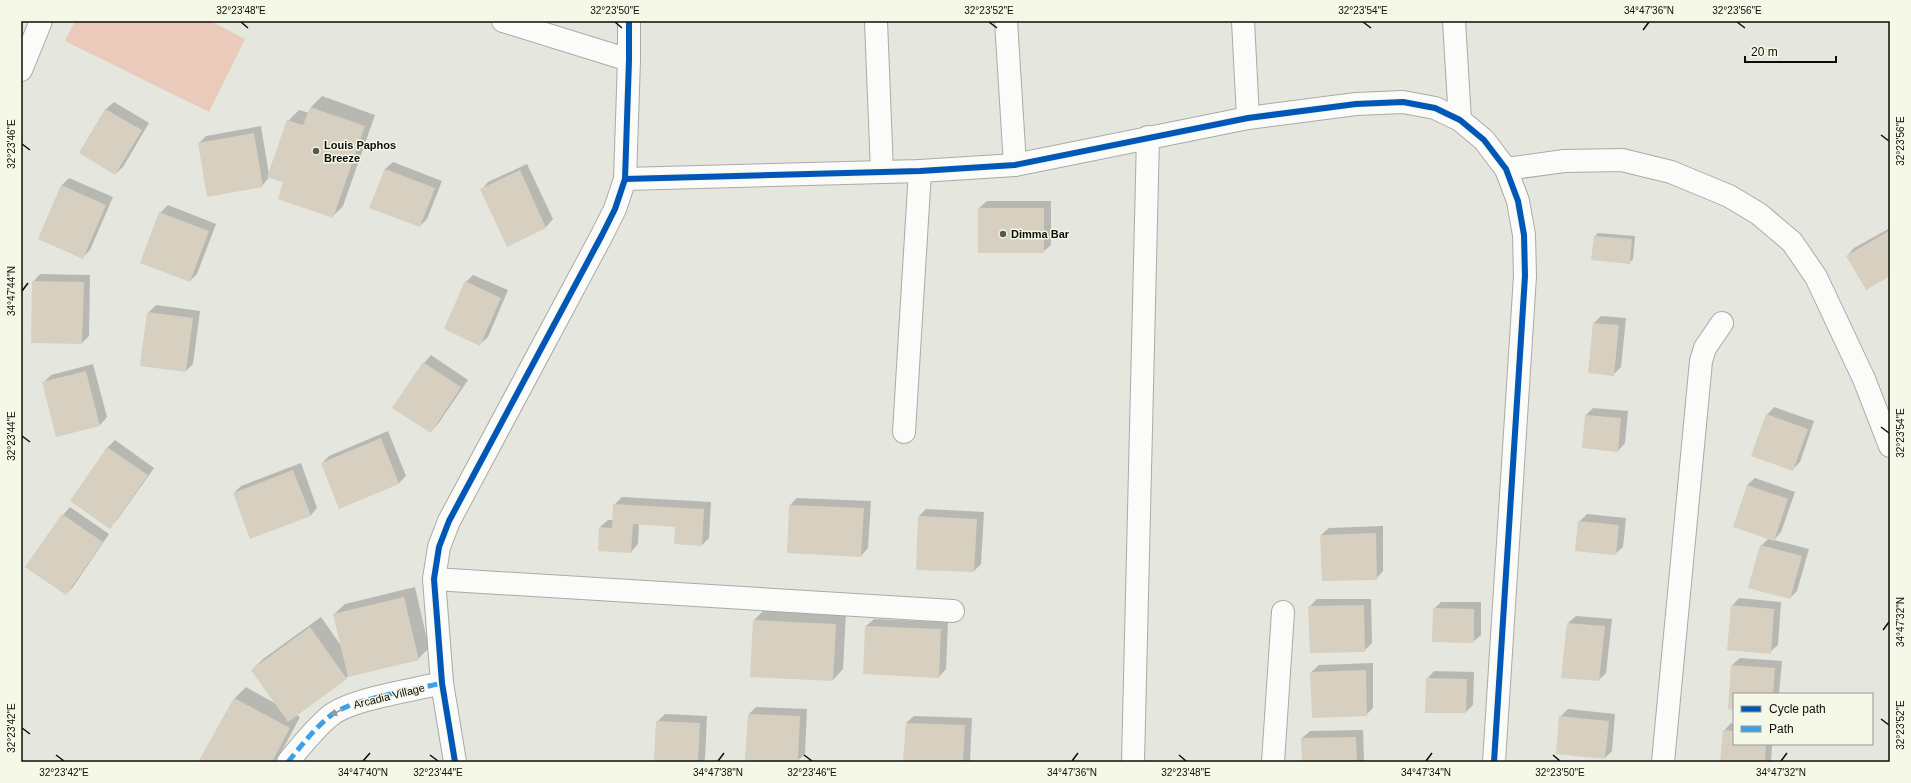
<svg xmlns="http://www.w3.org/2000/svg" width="1911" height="783" font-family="Helvetica,sans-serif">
<rect width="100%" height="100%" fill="#e5e6de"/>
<polygon fill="#eacaba" points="75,21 210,21 245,39 209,112 65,41"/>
<g fill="#0003">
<polygon points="322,96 375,115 343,206 332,217 284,182 269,177 262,186 199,143 206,136 261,126 269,175 288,121 299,110 309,113 311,107"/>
<polygon points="114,102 149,123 123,167 115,174 80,153 106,109"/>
<polygon points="393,162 442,181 427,219 420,226 371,207 385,169"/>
<polygon points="527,164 553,219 546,227 507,245 481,190 488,182"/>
<polygon points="69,178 113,197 90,250 82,258 39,238 62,185"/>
<polygon points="987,201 1051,201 1051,245 1043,252 979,208"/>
<polygon points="168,205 216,224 197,274 190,281 160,213"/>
<polygon points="1890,228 1890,274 1847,256 1854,248"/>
<polygon points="1598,233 1635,236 1633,259 1629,263 1595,236"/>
<polygon points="40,274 90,275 89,336 82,343 33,282"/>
<polygon points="473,275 508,290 488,337 480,344 466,282"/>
<polygon points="156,305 200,311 193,364 186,371 148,313"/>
<polygon points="1601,316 1626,318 1621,367 1614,374 1594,323"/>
<polygon points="431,355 468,380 438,424 430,432 424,363"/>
<polygon points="93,364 107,417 100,425 57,436 43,383 51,375"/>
<polygon points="1774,407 1814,421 1800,462 1793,469 1767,415"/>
<polygon points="1593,408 1628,411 1625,443 1618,451 1583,447 1586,415"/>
<polygon points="388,431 406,476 399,483 340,507 322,463 329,456"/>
<polygon points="115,440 154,468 117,520 110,527 107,448"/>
<polygon points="301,463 317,508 310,516 234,493 241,486"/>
<polygon points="1755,478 1795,492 1781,532 1774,540 1809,549 1797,591 1790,598 1761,546 1769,538 1747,485"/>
<polygon points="622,497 711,502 709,538 702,545 676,526 639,524 638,544 631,552 600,527 608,520 613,520 614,505"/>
<polygon points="797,498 871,501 868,548 861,556 790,505"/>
<polygon points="70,507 109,534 73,587 66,594 63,515"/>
<polygon points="926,509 984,512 981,564 974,571 919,516"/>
<polygon points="1587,514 1626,518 1623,547 1615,554 1579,522"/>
<polygon points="1383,526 1383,571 1376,579 1321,535 1329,528"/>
<polygon points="415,587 429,648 418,659 350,675 296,715 300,717 276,762 200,761 235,698 246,687 276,704 252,670 263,659 321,617 342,647 334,614 345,604"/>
<polygon points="1739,598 1781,602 1778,645 1770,652 1732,606"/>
<polygon points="1317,599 1371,599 1372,643 1364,651 1309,607"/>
<polygon points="1441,602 1481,602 1481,635 1473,642 1434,609"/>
<polygon points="764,610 846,613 843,669 833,680 754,620"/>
<polygon points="1576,616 1612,619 1606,673 1599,680 1568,623"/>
<polygon points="874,619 948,622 946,669 939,677 866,626"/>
<polygon points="1740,658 1782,661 1779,694 1734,694 1734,708 1732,665"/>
<polygon points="1373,663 1373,708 1366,715 1313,717 1311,672 1319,665"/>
<polygon points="1434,671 1474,672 1473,705 1466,712 1427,679"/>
<polygon points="756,707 807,709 805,754 797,761 749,714"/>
<polygon points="1568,709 1615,714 1612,751 1605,758 1560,717"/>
<polygon points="665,714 707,716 705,759 702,762 655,762 657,722"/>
<polygon points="914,716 972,718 970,762 904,762 906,723"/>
<polygon points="1731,723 1734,724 1734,744 1772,744 1771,762 1721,762 1724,731"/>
<polygon points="1363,730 1364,762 1303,762 1302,738 1310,731"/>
</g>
<g fill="#d7cfbf">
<polygon points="310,107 365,126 333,218 278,199 283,182 267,177 287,120 303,125"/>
<polygon points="105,109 142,130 115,175 79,153"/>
<polygon points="254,133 263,187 207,197 198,143"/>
<polygon points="385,169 435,188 420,227 369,208"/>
<polygon points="520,170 546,228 507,247 480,189"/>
<polygon points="61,185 106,205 83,259 38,239"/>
<rect x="978" y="208" width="66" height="45"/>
<polygon points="159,212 209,231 190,282 140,263"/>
<polygon points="1890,230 1890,276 1866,290 1846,256"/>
<polygon points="1594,236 1632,239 1630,264 1591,260"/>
<polygon points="32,281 84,282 82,344 31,343"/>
<polygon points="465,281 501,298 480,346 444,329"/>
<polygon points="147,312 193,318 186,372 140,366"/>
<polygon points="1593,323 1619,325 1614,376 1588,373"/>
<polygon points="423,362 461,387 431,433 392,408"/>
<polygon points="86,371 100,426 56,437 42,382"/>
<polygon points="1766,414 1808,429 1793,471 1751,456"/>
<polygon points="1585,415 1621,418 1618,452 1582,448"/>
<polygon points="381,438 399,484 339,509 321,463"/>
<polygon points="107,447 148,475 110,529 70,501"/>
<polygon points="293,470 311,516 250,539 233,493"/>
<polygon points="1747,485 1788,499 1774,541 1733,527"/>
<polygon points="613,504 704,509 702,546 674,544 675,527 633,524 631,553 598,551 599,527 612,528"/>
<polygon points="789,505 864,508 861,557 787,553"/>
<polygon points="62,514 103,542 66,595 25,567"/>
<polygon points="918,516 977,519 974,572 916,570"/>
<polygon points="1578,521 1619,525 1616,555 1575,551"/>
<polygon points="1376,533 1377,580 1322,581 1320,535"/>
<polygon points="1760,545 1802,556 1790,599 1748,588"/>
<polygon points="404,597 419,660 348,677 333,614"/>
<polygon points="1364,605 1365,652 1310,653 1308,606"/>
<polygon points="1731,605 1774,609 1771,654 1727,650"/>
<polygon points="1433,608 1474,609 1474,643 1432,642"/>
<polygon points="753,620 836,624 833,681 750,677"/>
<polygon points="1567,623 1605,626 1599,681 1561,678"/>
<polygon points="865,626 941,629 939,678 863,674"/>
<polygon points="310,627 347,679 288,722 251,670"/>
<polygon points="1731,665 1775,668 1773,694 1734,694 1734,710 1728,709"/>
<polygon points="1366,670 1367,716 1312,718 1310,672"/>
<polygon points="1426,678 1467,679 1466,713 1425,713"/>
<polygon points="234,698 290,728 272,762 198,762"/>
<polygon points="748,714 800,716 798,762 745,760"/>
<polygon points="1559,716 1609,721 1605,759 1556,754"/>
<polygon points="656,721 700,723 698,762 654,762"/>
<polygon points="906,723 965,725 963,762 903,762"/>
<polygon points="1723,730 1734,731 1734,744 1766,744 1765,762 1720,762"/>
<polygon points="1356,737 1357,762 1302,762 1301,738"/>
</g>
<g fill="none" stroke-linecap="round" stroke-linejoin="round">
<g stroke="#aaaba5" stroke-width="24">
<g id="minor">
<polyline points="503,21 629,60"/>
<polyline points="876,21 882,172"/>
<polyline points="1006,21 1015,165"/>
<polyline points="1243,21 1248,118"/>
<polyline points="1454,21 1460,120"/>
<polyline points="21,70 41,21"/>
<polyline points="1506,169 1564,161 1622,160 1671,172 1729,196 1759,214 1792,242 1816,277 1864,379 1890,446"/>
<polyline points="625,179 920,171 1015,165 1248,118 1356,104 1403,102 1435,108 1460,120 1484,140 1506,169 1518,201 1524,235 1525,276 1494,762"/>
<polyline points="904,432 920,171"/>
<polyline points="434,579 953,611"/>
<path d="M288,762C301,746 314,729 330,716C350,699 414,690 442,683"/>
<polyline points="455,762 442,683 434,579 439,547 449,521 602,235 615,209 625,179 629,60 629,21"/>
<polyline points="1133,762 1148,137"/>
<polyline points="1273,762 1283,612"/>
<polyline points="1663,762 1701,361 1705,348 1722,323"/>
</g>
</g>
<use href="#minor" stroke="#fbfbfa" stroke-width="22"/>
<path stroke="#3ca1e9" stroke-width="5" stroke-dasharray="10 5" stroke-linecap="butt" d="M288,762C301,746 314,729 330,716C350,699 414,690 442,683"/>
<g stroke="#f5f7e7" stroke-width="8">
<g id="cycleway">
<polyline points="625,179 920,171 1015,165 1248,118 1356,104 1403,102 1435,108 1460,120 1484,140 1506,169 1518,201 1524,235 1525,276 1494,762"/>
<polyline points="455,762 442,683 434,579 439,547 449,521 602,235 615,209 625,179 629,60 629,21"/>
</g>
</g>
<use href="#cycleway" stroke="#0057b8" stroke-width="6"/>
</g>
<defs><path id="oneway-shaft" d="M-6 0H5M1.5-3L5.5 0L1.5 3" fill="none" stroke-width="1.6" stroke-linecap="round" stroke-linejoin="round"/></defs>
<use stroke="#9b9c99" href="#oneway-shaft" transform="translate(337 712) rotate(153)"/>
<path fill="none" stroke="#0c0d08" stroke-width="1.5" d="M241,22L248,28M615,22L622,28M989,22L997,28M1363,22L1371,28M1737,22L1745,28M1643,30L1649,22M1881,135L1889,141M22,144L30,150M22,291L28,283M1881,427L1889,433M22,436L30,442M1883,630L1889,622M1881,719L1889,725M22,728L30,734M56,755L64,761M430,755L438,761M804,755L812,761M1179,755L1186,761M1553,755L1560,761M363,761L370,753M718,761L724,753M1072,761L1078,753M1426,761L1432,753M1781,761L1787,753"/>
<g fill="#585953" stroke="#f5f7e7" stroke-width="1.5">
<circle cx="316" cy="151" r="4"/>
<circle cx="1003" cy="234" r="4"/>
</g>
<g text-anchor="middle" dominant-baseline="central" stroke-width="3" stroke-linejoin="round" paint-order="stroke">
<g font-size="11" font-weight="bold" fill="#0c0d08" stroke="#f5f7e7" text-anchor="start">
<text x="324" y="145">Louis Paphos<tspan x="324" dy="13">Breeze</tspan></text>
<text x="1011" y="234">Dimma Bar</text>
</g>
<g font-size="11" fill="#0c0d08" stroke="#f5f7e7">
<text transform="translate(389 696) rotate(-14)">Arcadia Village</text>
</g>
</g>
<rect width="1911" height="783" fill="none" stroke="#f5f7e7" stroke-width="44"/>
<rect x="1733" y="693" width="140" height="52" fill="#f5f7e7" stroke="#98998e"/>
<rect x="1741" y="706" width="20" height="6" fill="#0057b8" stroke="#98998e"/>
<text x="1769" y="713" font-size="12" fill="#0c0d08">Cycle path</text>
<rect x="1741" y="726" width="20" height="6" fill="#3ca1e9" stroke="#98998e"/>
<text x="1769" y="733" font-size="12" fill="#0c0d08">Path</text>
<path d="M1745 56v6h91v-6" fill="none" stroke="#0c0d08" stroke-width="2"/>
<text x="1751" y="56" font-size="12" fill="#0c0d08" stroke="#f5f7e7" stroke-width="3" paint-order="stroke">20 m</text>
<rect x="22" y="22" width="1867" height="739" fill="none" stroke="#0c0d08" stroke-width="1.5"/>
<g font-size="10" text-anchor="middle" fill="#0c0d08">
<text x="241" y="14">32°23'48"E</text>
<text x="615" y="14">32°23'50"E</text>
<text x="989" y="14">32°23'52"E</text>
<text x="1363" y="14">32°23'54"E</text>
<text x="1649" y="14">34°47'36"N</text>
<text x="1737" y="14">32°23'56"E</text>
<text transform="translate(1900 141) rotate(-90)" y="4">32°23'56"E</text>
<text transform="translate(11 144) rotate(-90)" y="4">32°23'46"E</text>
<text transform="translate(11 291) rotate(-90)" y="4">34°47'44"N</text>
<text transform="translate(1900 433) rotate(-90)" y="4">32°23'54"E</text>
<text transform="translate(11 436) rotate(-90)" y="4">32°23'44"E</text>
<text transform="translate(1900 622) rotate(-90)" y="4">34°47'32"N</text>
<text transform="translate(1900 725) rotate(-90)" y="4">32°23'52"E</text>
<text transform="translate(11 728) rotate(-90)" y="4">32°23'42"E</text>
<text x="64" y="776">32°23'42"E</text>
<text x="363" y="776">34°47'40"N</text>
<text x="438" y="776">32°23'44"E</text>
<text x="718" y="776">34°47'38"N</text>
<text x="812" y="776">32°23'46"E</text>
<text x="1072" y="776">34°47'36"N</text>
<text x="1186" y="776">32°23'48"E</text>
<text x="1426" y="776">34°47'34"N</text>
<text x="1560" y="776">32°23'50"E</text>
<text x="1781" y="776">34°47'32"N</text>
</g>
</svg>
